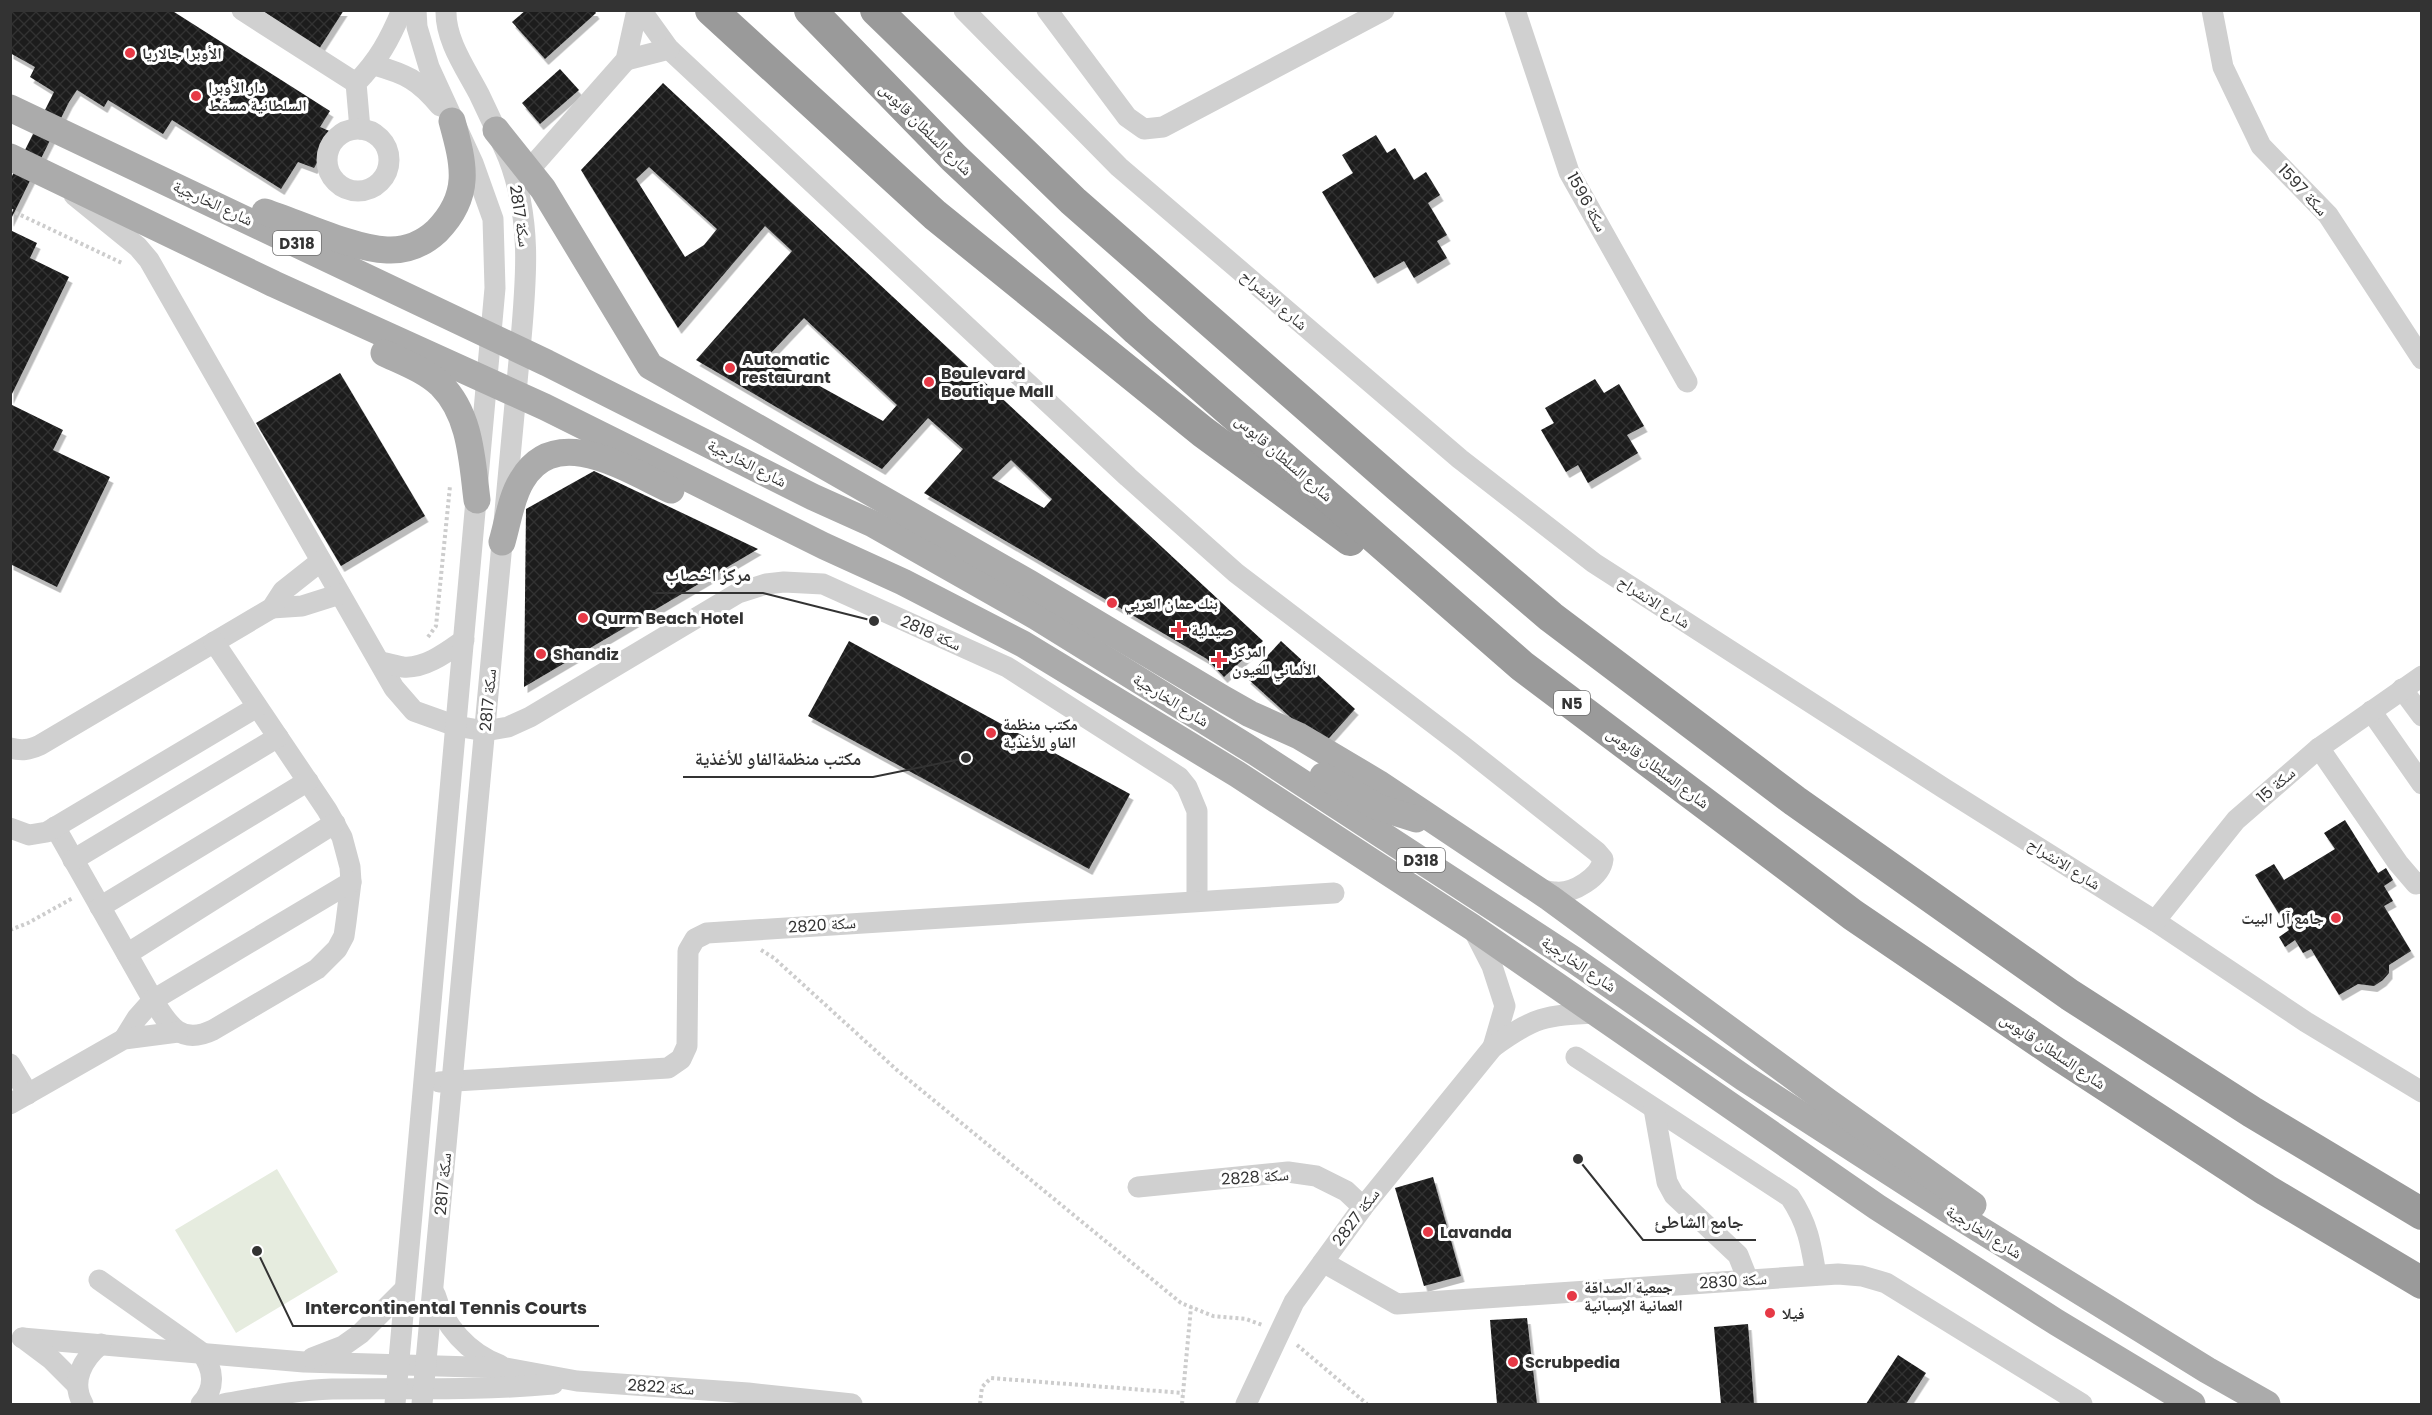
<svg xmlns="http://www.w3.org/2000/svg" width="2432" height="1415" font-family="Poppins,'Noto Naskh Arabic',sans-serif">
<defs>
<pattern id="building-cross-hatch" width="8" height="8" patternUnits="userSpaceOnUse" patternTransform="scale(1.5)"><rect width="8" height="8" fill="#1a1a1a"/><path d="M0 0l8 8M0 8l8-8" fill="none" stroke="#333"/></pattern>
<filter id="shadow"><feDropShadow dx="3.5" dy="6" stdDeviation="0" flood-color="#0004"/></filter>
</defs>
<rect width="100%" height="100%" fill="#fff"/>
<polygon fill="#e6ecdf" points="277,1169 338,1272 236,1333 175,1230"/>
<g fill="url(#building-cross-hatch)" fill-rule="evenodd" filter="url(#shadow)">
<polygon points="10,10 171,10 330,111 320,127 334,133 314,168 298,162 281,189 172,120 163,134 108,100 104,107 77,90 69,102 10,221 10,180 54,92 30,77 35,67 10,53"/>
<polygon points="261,10 344,10 319,49"/>
<polygon points="526,10 594,10 596,13 545,59 512,22"/>
<polygon points="560,69 579,90 540,124 522,103"/>
<path d="M663,83L1263,641L1224,677L1207,659L924,493L963,449L928,418L882,469L696,360L792,251L765,226L678,328L581,170ZM649,167L717,229L704,245L685,257L636,179ZM804,318L897,405L883,421L767,357ZM1011,460L1052,499L1044,508L992,478Z"/>
<polygon points="1376,135 1387,153 1395,148 1414,180 1426,172 1440,195 1428,203 1447,235 1437,241 1447,258 1414,278 1404,261 1374,278 1322,192 1353,173 1342,155"/>
<polygon points="10,230 37,243 30,258 69,277 10,398"/>
<polygon points="340,373 425,516 341,566 256,423"/>
<polygon points="1595,379 1604,393 1619,384 1644,426 1627,435 1638,453 1588,483 1578,465 1566,472 1541,430 1554,423 1545,408"/>
<polygon points="10,404 63,430 53,450 110,477 57,587 10,564"/>
<polygon points="594,471 758,549 524,687 526,509"/>
<polygon points="849,641 1130,794 1089,869 808,716"/>
<polygon points="1281,641 1355,709 1322,746 1247,678"/>
<polygon points="2345,820 2378,873 2386,868 2393,880 2384,886 2393,901 2384,906 2411,951 2389,965 2389,973 2383,980 2374,986 2358,984 2339,995 2311,949 2303,953 2295,940 2285,947 2279,937 2289,930 2255,875 2274,864 2284,880 2335,849 2324,833"/>
<polygon points="1433,1177 1461,1276 1424,1286 1395,1188"/>
<polygon points="1527,1318 1537,1404 1497,1404 1490,1320"/>
<polygon points="1748,1324 1754,1404 1721,1404 1714,1327"/>
<polygon points="1898,1355 1926,1373 1906,1404 1866,1404"/>
</g>
<g fill="none" stroke-linecap="round" stroke-linejoin="round">
<g stroke="#cdcdcd" stroke-width="4" stroke-dasharray="3 3" stroke-linecap="butt">
<polyline points="10,210 122,263"/>
<polyline points="428,637 436,626 450,486"/>
<polyline points="10,930 28,923 73,898"/>
<polyline points="761,950 774,958 898,1071 1181,1303 1213,1316 1246,1319 1262,1325"/>
<polyline points="1297,1345 1367,1404"/>
<polyline points="980,1404 982,1387 991,1378 1183,1393"/>
<polyline points="1182,1404 1191,1307"/>
</g>
<g stroke="#d0d0d0" stroke-width="21">
<polyline points="242,10 356,83"/>
<path d="M641,10L669,49L1128,477L1236,573L1463,746L1597,852L1603,859C1601,877 1573,894 1555,892C1549,892 1542,890 1536,888"/>
<polyline points="964,10 1119,167 1460,459 1594,563 1945,789 2155,921 2306,1022 2422,1092"/>
<polyline points="1047,10 1127,117 1144,129 1163,127 1384,10"/>
<polyline points="1515,10 1569,172 1687,382"/>
<polyline points="2212,10 2223,67 2261,146 2328,215 2422,359"/>
<polyline points="626,60 669,49"/>
<path d="M374,65C406,74 419,80 440,106"/>
<path d="M360,129L356,83C378,61 390,39 402,10"/>
<circle cx="358" cy="160" r="31"/>
<polyline points="529,170 626,60 637,10"/>
<polyline points="74,195 138,247 149,260 394,688 414,711 456,726 485,731 508,727 530,717 738,593 766,584 784,582 823,584 1007,667 1179,777 1187,787 1197,811 1197,900"/>
<polyline points="272,608 302,606 340,594"/>
<path d="M380,662C387,663 396,666 403,667C425,669 447,652 464,640"/>
<polyline points="2402,689 2422,716"/>
<polyline points="2371,711 2422,784"/>
<path d="M10,748C22,751 29,750 40,745L272,608L283,591L321,561"/>
<polyline points="2319,748 2398,863 2416,884 2422,883"/>
<path d="M55,827L153,1000C168,1024 180,1046 213,1030L317,969L337,949L344,936L346,922L351,882L350,867L342,837L327,810L214,642"/>
<polyline points="10,828 29,835 47,832 257,707"/>
<polyline points="73,860 278,737"/>
<polyline points="100,907 308,781"/>
<polyline points="2155,921 2236,820 2319,748 2422,676"/>
<polyline points="1472,927 1492,966 1505,1006 1493,1047"/>
<polyline points="127,954 335,823"/>
<polyline points="124,1039 137,1018 153,1000 351,882"/>
<path d="M1576,1057L1790,1197C1808,1224 1811,1244 1816,1275"/>
<polyline points="10,1064 28,1094"/>
<polyline points="439,1082 668,1068 681,1059 687,1046 688,951 695,939 707,933 1334,893"/>
<polyline points="10,1104 124,1039 178,1032"/>
<polyline points="1654,1109 1667,1182 1674,1195 1738,1255 1748,1280"/>
<polyline points="1138,1187 1288,1172 1316,1176 1346,1191 1363,1207"/>
<polyline points="1323,1262 1397,1304 1838,1274 1862,1276 1886,1283 2082,1404"/>
<path d="M99,1280L201,1352C214,1369 216,1388 201,1404"/>
<path d="M435,1294C444,1326 468,1353 500,1365"/>
<polyline points="22,1338 304,1362 506,1368 577,1381 748,1393 852,1404"/>
<polyline points="23,1338 51,1359 77,1385"/>
<polyline points="312,1358 343,1346 360,1334 404,1290"/>
<path d="M83,1404C70,1381 83,1359 101,1344"/>
<path d="M223,1404C259,1398 295,1390 332,1389C407,1388 478,1391 553,1384"/>
<polyline points="395,1404 495,288 493,219 473,163 429,67 417,27 416,10"/>
<path d="M422,1404L520,350C526,283 533,221 508,157C499,136 489,115 479,94C466,69 445,40 446,10"/>
<path d="M1246,1404L1294,1302L1363,1207L1493,1047C1534,1017 1545,1015 1596,1013"/>
</g>
<g stroke="#ababab" stroke-width="27">
<polyline points="10,108 547,363 813,497 873,524 1037,617 1255,752 1574,960 1744,1078 1950,1211 2207,1370 2267,1404"/>
<polyline points="496,130 543,189 650,366 1029,583 1222,698 1250,714 1299,736 1378,783 1550,898 1828,1102 1973,1205"/>
<polyline points="10,157 274,284 545,407 824,546 903,582 1023,644 1237,774 1472,927 1877,1207 2056,1322 2192,1404"/>
<path d="M265,212C298,223 354,249 387,250C406,251 423,244 437,231C472,195 464,165 452,121"/>
<path d="M384,353C403,362 425,370 441,385C471,415 472,461 477,500"/>
<path d="M502,542C508,522 511,497 522,480C556,422 628,470 671,490"/>
<polyline points="1323,776 1378,807 1416,819"/>
</g>
<g stroke="#9a9a9a" stroke-width="32">
<polyline points="711,10 935,215 1203,432 1350,540"/>
<polyline points="810,10 954,158 1137,330 1522,666 1853,915 2056,1053 2266,1190 2422,1283"/>
<polyline points="876,10 1073,201 1398,486 1551,617 1795,801 2070,995 2252,1112 2422,1214"/>
</g>
</g>
<g fill="#e63946" stroke="#fff" stroke-width="2">
<circle cx="130" cy="53" r="6"/>
<circle cx="196" cy="96" r="6"/>
<circle cx="730" cy="368" r="6"/>
<circle cx="929" cy="382" r="6"/>
<circle cx="1112" cy="603" r="6"/>
<circle cx="583" cy="618" r="6"/>
<path d="M1176 621h6v6h6v6h-6v6h-6v-6h-6v-6h6z"/>
<circle cx="541" cy="654" r="6"/>
<path d="M1216 651h6v6h6v6h-6v6h-6v-6h-6v-6h6z"/>
<circle cx="991" cy="733" r="6"/>
<circle cx="2336" cy="918" r="6"/>
<circle cx="1428" cy="1232" r="6"/>
<circle cx="1572" cy="1296" r="6"/>
<circle cx="1770" cy="1313" r="6"/>
<circle cx="1513" cy="1362" r="6"/>
</g>
<g text-anchor="middle" dominant-baseline="central" stroke-width="6" stroke-linejoin="round" paint-order="stroke">
<g fill="#fff" stroke="#707070" stroke-width="1.5">
<rect x="273" y="231" width="48" height="24" rx="4.5"/>
<rect x="1554" y="691" width="36" height="24" rx="4.5"/>
<rect x="1397" y="848" width="48" height="24" rx="4.5"/>
</g>
<g font-size="15" font-weight="bold" fill="#333">
<text x="297" y="243">D318</text>
<text x="1572" y="703">N5</text>
<text x="1421" y="860">D318</text>
</g>
<g font-size="16" font-weight="bold" fill="#333" stroke="#fff" text-anchor="start">
<text x="142" y="53">الأوبرا جالاريا</text>
<text x="208" y="87">دار الأوبرا<tspan x="208" dy="18">السلطانية مسقط</tspan></text>
<text x="742" y="359">Automatic<tspan x="742" dy="18">restaurant</tspan></text>
<text x="941" y="373">Boulevard<tspan x="941" dy="18">Boutique Mall</tspan></text>
<text x="1124" y="603">بنك عمان العربي</text>
<text x="595" y="618">Qurm Beach Hotel</text>
<text x="1191" y="630">صيدلية</text>
<text x="1232" y="651">المركز<tspan x="1232" dy="18">الألماني للعيون</tspan></text>
<text x="553" y="654">Shandiz</text>
<text x="1003" y="724">مكتب منظمة<tspan x="1003" dy="18">الفاو للأغذية</tspan></text>
<text x="2324" y="918" text-anchor="end">جامع آل البيت</text>
<text x="1440" y="1232">Lavanda</text>
<text x="1584" y="1287">جمعية الصداقة<tspan x="1584" dy="18">العمانية الإسبانية</tspan></text>
<text x="1782" y="1313">فيلا</text>
<text x="1525" y="1362">Scrubpedia</text>
</g>
<g font-size="16" fill="#333" stroke="#fff">
<text transform="translate(926 129) rotate(45)">شارع السلطان قابوس</text>
<text transform="translate(2303 190) rotate(47)">سكة 1597</text>
<text transform="translate(1587 202) rotate(61)">سكة 1596</text>
<text transform="translate(213 203) rotate(25)">شارع الخارجية</text>
<text transform="translate(520 216) rotate(81)">سكة 2817</text>
<text transform="translate(1274 300) rotate(41)">شارع الانشراح</text>
<text transform="translate(1284 458) rotate(41)">شارع السلطان قابوس</text>
<text transform="translate(747 463) rotate(27)">شارع الخارجية</text>
<text transform="translate(1654 602) rotate(33)">شارع الانشراح</text>
<text transform="translate(931 633) rotate(24)">سكة 2818</text>
<text transform="translate(488 700) rotate(-85)">سكة 2817</text>
<text transform="translate(1171 700) rotate(32)">شارع الخارجية</text>
<text transform="translate(1658 768) rotate(37)">شارع السلطان قابوس</text>
<text transform="translate(2276 785) rotate(-41)">سكة 15</text>
<text transform="translate(2064 864) rotate(32)">شارع الانشراح</text>
<text transform="translate(822 925) rotate(-4)">سكة 2820</text>
<text transform="translate(1579 964) rotate(34)">شارع الخارجية</text>
<text transform="translate(2053 1051) rotate(34)">شارع السلطان قابوس</text>
<text transform="translate(1255 1177) rotate(-4)">سكة 2828</text>
<text transform="translate(443 1184) rotate(-85)">سكة 2817</text>
<text transform="translate(1356 1217) rotate(-53)">سكة 2827</text>
<text transform="translate(1984 1232) rotate(32)">شارع الخارجية</text>
<text transform="translate(1733 1281) rotate(-4)">سكة 2830</text>
<text transform="translate(661 1387) rotate(4)">سكة 2822</text>
</g>
</g>
<path fill="none" stroke="#333" stroke-width="2" d="M874 621L763 593H653M966 758L873 777H683M1578 1159L1643 1240H1756M257 1251L293 1326H599"/>
<g fill="#333" stroke="#fff" stroke-width="2">
<circle cx="874" cy="621" r="6"/>
<circle cx="966" cy="758" r="6"/>
<circle cx="1578" cy="1159" r="6"/>
<circle cx="257" cy="1251" r="6"/>
</g>
<g font-size="18" text-anchor="middle" font-weight="bold" fill="#333" stroke="#fff" stroke-width="6" stroke-linejoin="round" paint-order="stroke">
<text x="708" y="581">مركز اخصاب</text>
<text x="778" y="765">مكتب منظمةالفاو للأغذية</text>
<text x="1699" y="1228">جامع الشاطئ</text>
<text x="446" y="1314">Intercontinental Tennis Courts</text>
</g>
<rect width="2432" height="1415" fill="none" stroke="#333333" stroke-width="24"/>
</svg>
